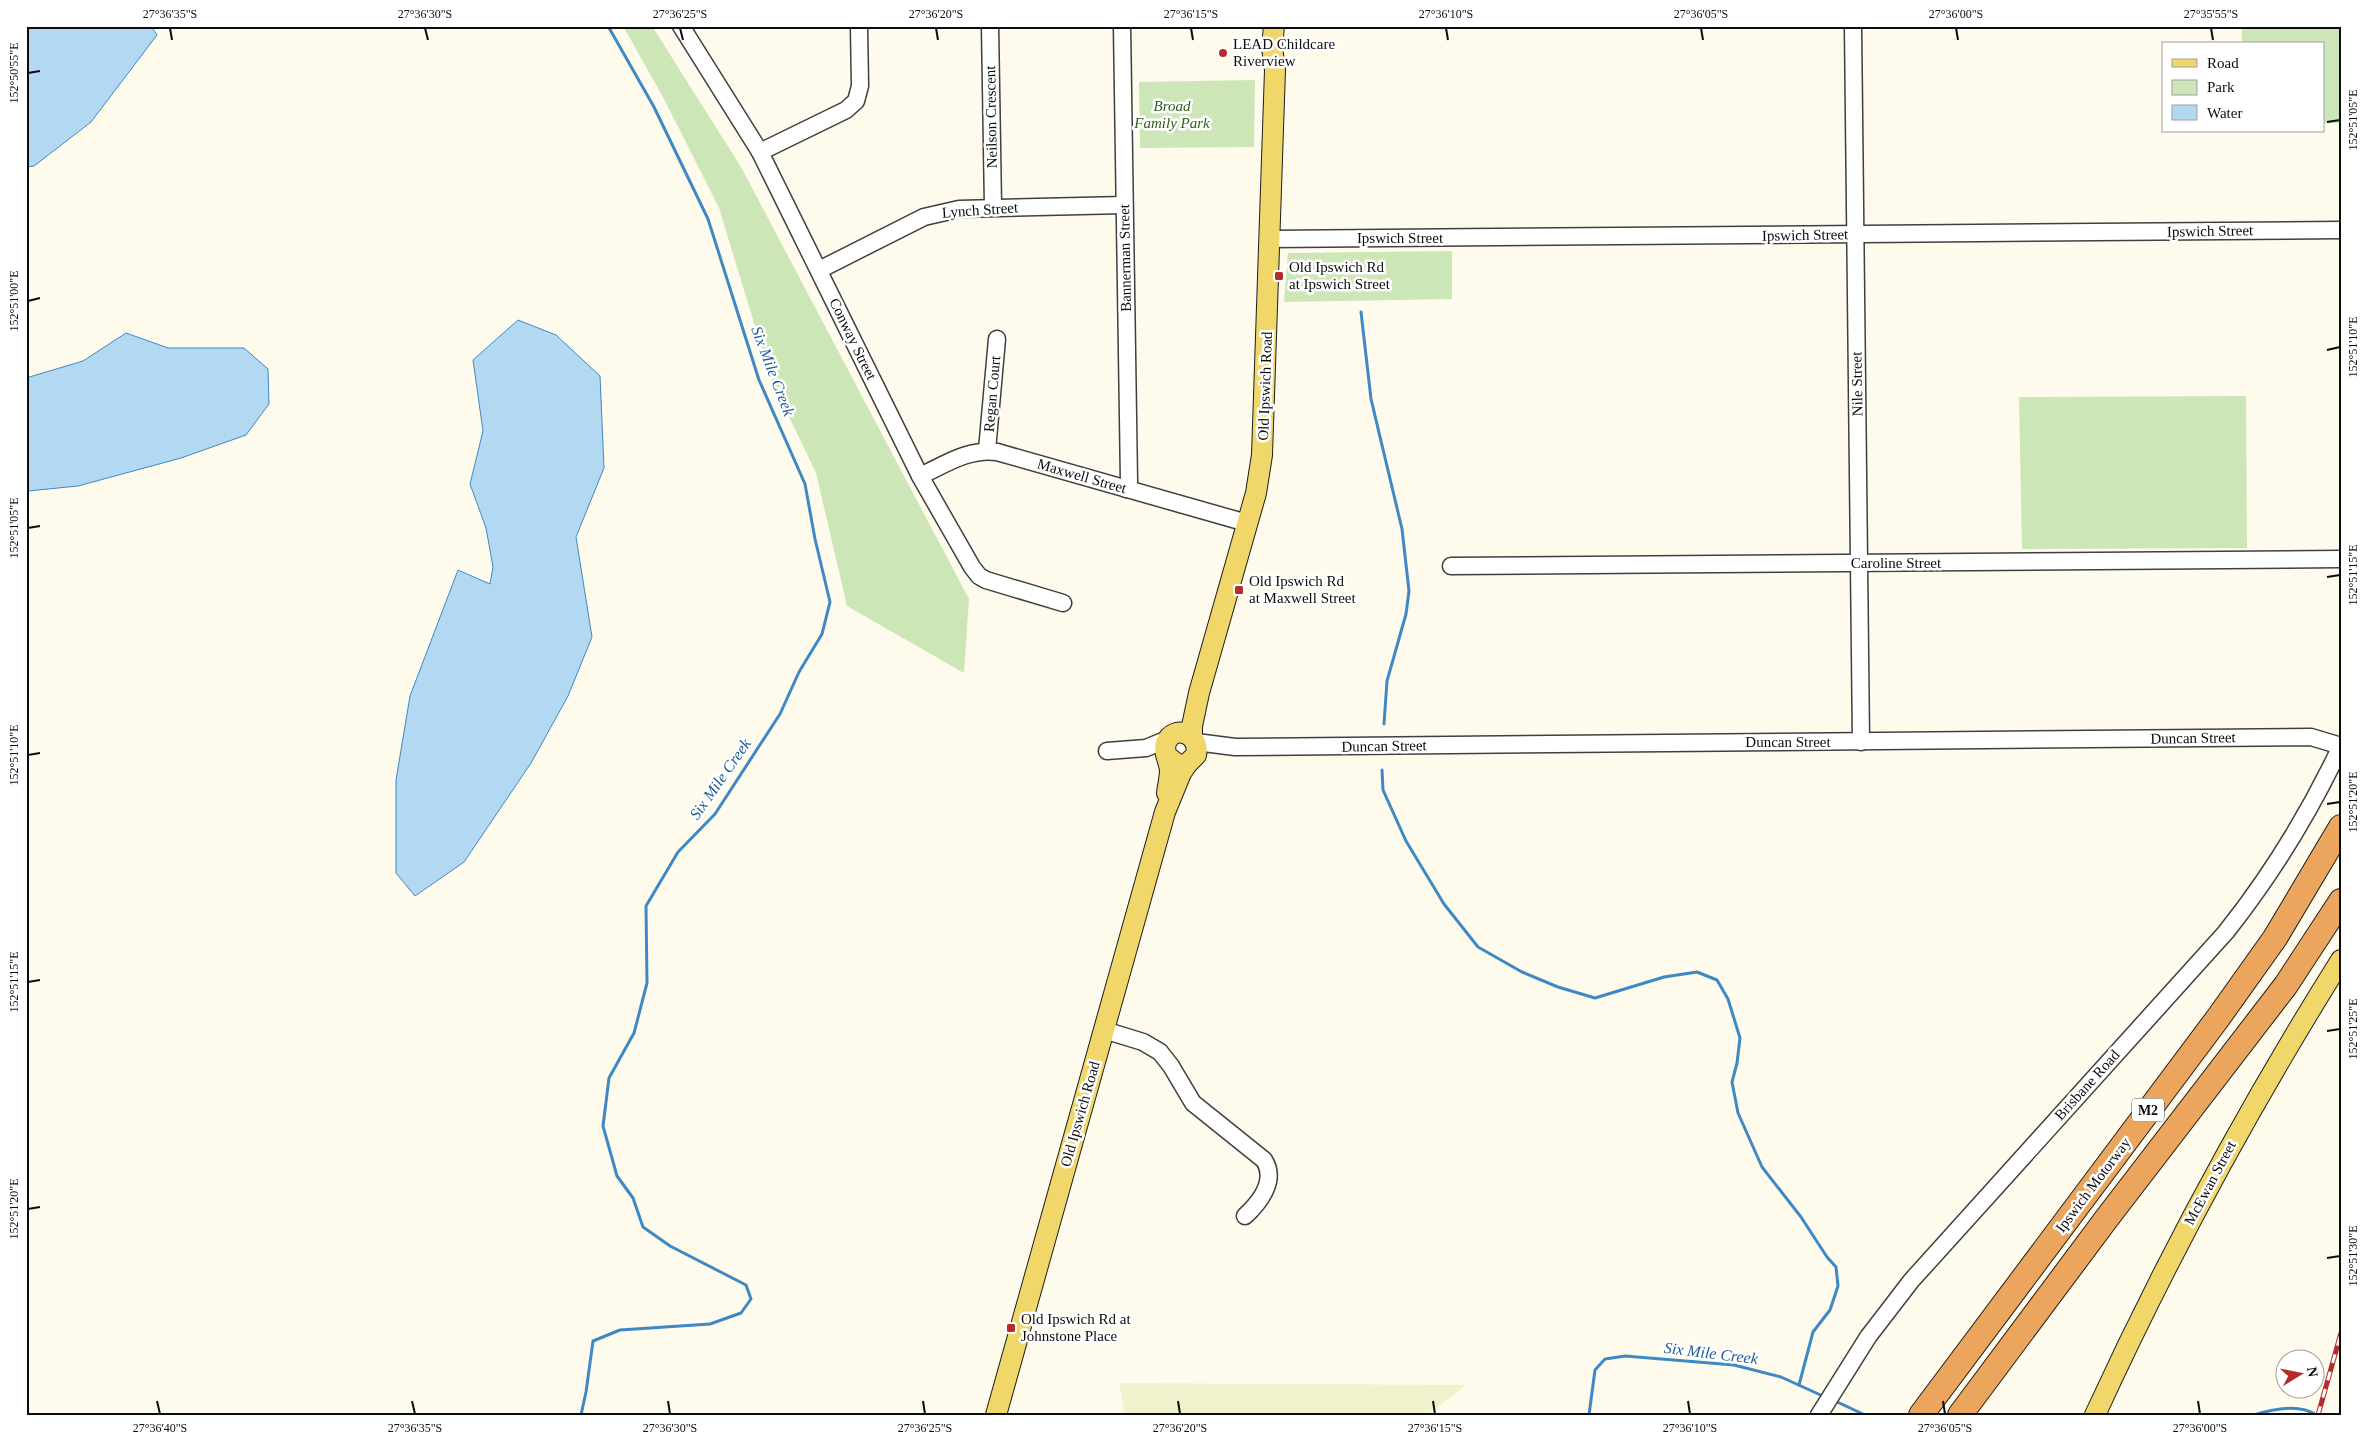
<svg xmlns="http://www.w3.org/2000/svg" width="2367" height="1441" font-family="Georgia,serif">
<rect width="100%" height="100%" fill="#fefbec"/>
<polygon fill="#f2f1ce" points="1119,1383 1465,1385 1466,1385 1428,1415 1125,1415"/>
<g fill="#cde6b8">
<polygon points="623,26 652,26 741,167 969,599 964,673 847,606 816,473 771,379 719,208 663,97"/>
<polygon points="2242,26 2341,26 2341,123 2323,123 2323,44 2242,44"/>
<polygon points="1255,80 1254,147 1140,148 1139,82"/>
<polygon points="1452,251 1452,299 1284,302 1288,253"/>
<polygon points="2246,396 2247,548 2022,549 2019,397"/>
</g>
<g fill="#b3d8f2" stroke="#3e89c5">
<polygon points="26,26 151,26 157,35 91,122 34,166 26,167"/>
<polygon points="518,320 556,335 600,376 604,468 576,537 592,637 568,696 531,763 464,862 415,896 396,873 396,780 410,696 458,570 490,584 493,567 486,528 470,484 483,431 473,360"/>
<polygon points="126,333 168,348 244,348 268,369 269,404 246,435 181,458 78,486 28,491 26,378 83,361"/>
</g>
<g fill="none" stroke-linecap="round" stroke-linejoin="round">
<g stroke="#3e89c5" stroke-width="3">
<polyline points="1361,312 1371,399 1402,529 1409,591 1406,614 1387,681 1384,724"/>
<polyline points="1382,770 1383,790 1406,841 1444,904 1478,947 1522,972 1558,987 1595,998 1664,977 1697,972 1717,980 1728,999 1740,1038 1737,1063 1732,1082 1738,1113 1762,1167 1801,1217 1827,1257 1836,1267 1838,1286 1830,1310 1813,1332 1799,1385"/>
<polyline points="1833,1400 1865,1415"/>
<polyline points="581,1415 586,1392 593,1341 620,1330 710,1324 741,1313 751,1299 746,1285 670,1246 643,1227 633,1198 617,1176 603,1126 609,1078 634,1033 647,983 646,906 678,852 715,814 780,714 799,672 822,634 830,602 815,539 805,484 759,380 708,219 654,107 608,26"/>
<polyline points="1589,1415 1595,1370 1605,1359 1625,1356 1734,1365 1781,1377 1825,1397"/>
<path d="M2254,1415C2273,1409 2299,1403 2316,1415"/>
</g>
<g stroke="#3f3f3f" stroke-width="19">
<g id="minor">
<polyline points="681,26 760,152 920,476 972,567 979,576 986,580 1063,603"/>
<polyline points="990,26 993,207"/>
<polyline points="1122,26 1129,482 1126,489"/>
<polyline points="1853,26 1861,742"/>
<polyline points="760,152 846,110 856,101 860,86 859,26"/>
<polyline points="1270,239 2341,230"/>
<polyline points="819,270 924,217 959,209 1124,205"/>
<polyline points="987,450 997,339"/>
<path d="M920,476C944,465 969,448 997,452L1247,523"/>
<polyline points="1451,566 2341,559"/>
<polyline points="1196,742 1235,747 2311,737 2341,746"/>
<polyline points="1107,751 1146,748 1168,739"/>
<path d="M1104,1030L1143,1042L1160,1052L1171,1066L1193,1103L1264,1160C1277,1180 1260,1202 1245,1216"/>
<path d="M1819,1415L1868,1337L1911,1281L2226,932C2272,874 2309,814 2341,746"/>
</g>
</g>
<g stroke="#1d1d1d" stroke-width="22">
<g id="major">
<polyline points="1192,737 1192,726 1199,693 1256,493 1262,455 1275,70 1272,47 1274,26"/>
<path d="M1167,756L1178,765L1187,764L1196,755C1201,733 1173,724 1166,743C1163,752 1169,761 1170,770C1170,777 1168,785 1167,793"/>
<polyline points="996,1415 1165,812 1181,773 1187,764"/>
<path d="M2095,1415C2168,1256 2248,1108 2341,960"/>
</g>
</g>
<g stroke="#1d1d1d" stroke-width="26">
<g id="highway">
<polyline points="1921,1415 2218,1018 2275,938 2341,827"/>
<polyline points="1960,1415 2107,1218 2286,985 2341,901"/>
</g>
</g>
<use href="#minor" stroke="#fff" stroke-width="16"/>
<use href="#major" stroke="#f1d769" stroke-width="20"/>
<use href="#highway" stroke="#eca55c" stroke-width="24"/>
<g stroke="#b42c2c" stroke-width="5">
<polyline id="rail" points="2318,1415 2341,1333"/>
</g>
<use href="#rail" stroke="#fff" stroke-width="3" stroke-dasharray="9" stroke-linecap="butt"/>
</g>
<path fill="none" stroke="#0c0c0c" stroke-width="2" d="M170,28L172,40M425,28L428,40M680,28L683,40M936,28L938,40M1191,28L1193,40M1446,28L1448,40M1701,28L1703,40M1956,28L1958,40M2211,28L2213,40M28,73L40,71M2327,122L2340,120M28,301L40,298M2327,350L2340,347M28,528L40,526M2327,577L2340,575M28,755L40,753M2327,804L2340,802M28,982L40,980M2327,1031L2340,1029M28,1209L40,1207M2327,1258L2340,1256M157,1401L160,1414M412,1401L415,1414M668,1401L670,1414M923,1401L925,1414M1178,1401L1180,1414M1433,1401L1435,1414M1688,1401L1690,1414M1943,1401L1945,1414M2198,1401L2200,1414"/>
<g fill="#b42c2c" stroke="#fff" stroke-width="2">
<circle cx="1223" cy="53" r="5"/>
<rect x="1274" y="271" width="10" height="10" rx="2.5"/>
<rect x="1234" y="585" width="10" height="10" rx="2.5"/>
<rect x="1006" y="1323" width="10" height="10" rx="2.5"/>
</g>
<g text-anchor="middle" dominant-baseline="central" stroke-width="5" stroke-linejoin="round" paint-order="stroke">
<rect fill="#fff" stroke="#555" stroke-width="1" x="2132" y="1098.5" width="32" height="23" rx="4"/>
<g font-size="14" font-weight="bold" fill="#0c0c0c">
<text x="2148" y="1110">M2</text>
</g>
<g font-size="15" fill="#0c0c0c" stroke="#fff" text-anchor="start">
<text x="1233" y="44">LEAD Childcare<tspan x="1233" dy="17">Riverview</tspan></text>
<text x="1289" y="267">Old Ipswich Rd<tspan x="1289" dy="17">at Ipswich Street</tspan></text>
<text x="1249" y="581">Old Ipswich Rd<tspan x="1249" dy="17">at Maxwell Street</tspan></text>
<text x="1021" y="1319">Old Ipswich Rd at<tspan x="1021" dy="17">Johnstone Place</tspan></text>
</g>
<g font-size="15" font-style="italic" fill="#2a6020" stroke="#fff">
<text x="1172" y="106">Broad<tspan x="1172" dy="17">Family Park</tspan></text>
</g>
<g font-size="15" fill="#0c0c0c" stroke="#fff">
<text transform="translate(991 117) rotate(-91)">Neilson Crescent</text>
<text transform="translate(980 210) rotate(-4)">Lynch Street</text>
<text transform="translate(2210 231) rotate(-1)">Ipswich Street</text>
<text transform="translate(1805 235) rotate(-1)">Ipswich Street</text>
<text x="1400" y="238">Ipswich Street</text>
<text transform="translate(1125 258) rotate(-91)">Bannerman Street</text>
<text transform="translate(853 339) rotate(64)">Conway Street</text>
<text transform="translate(1857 384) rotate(-91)">Nile Street</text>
<text transform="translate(1265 386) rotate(-88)">Old Ipswich Road</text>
<text transform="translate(992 394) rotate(-85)">Regan Court</text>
<text transform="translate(1082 476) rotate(16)">Maxwell Street</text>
<text x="1896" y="563">Caroline Street</text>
<text transform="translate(2193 738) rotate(-1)">Duncan Street</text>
<text x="1788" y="742">Duncan Street</text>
<text transform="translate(1384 746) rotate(-1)">Duncan Street</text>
<text transform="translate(2087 1085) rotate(-48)">Brisbane Road</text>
<text transform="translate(1080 1114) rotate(-74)">Old Ipswich Road</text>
<text transform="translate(2210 1183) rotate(-62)">McEwan Street</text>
<text transform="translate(2093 1185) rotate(-53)">Ipswich Motorway</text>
</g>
<g font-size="16" font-style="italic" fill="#1d5b96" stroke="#fff">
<text transform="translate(773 371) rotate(69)">Six Mile Creek</text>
<text transform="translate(720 779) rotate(-55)">Six Mile Creek</text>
<text transform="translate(1711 1353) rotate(7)">Six Mile Creek</text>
</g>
</g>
<rect width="2367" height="1441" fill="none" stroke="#ffffff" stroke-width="55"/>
<rect x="2162" y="42" width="162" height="90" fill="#ffffff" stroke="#9e9e9e"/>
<rect x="2172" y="59" width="25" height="8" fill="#f1d769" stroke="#9e9e9e"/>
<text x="2207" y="68" font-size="15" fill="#0c0c0c">Road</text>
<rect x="2172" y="80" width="25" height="15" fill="#cde6b8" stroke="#9e9e9e"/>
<text x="2207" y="92" font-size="15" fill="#0c0c0c">Park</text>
<rect x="2172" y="105" width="25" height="15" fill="#b3d8f2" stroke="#9e9e9e"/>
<text x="2207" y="118" font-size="15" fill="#0c0c0c">Water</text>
<g transform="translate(2300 1374) rotate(80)"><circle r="24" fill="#ffffff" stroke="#9e9e9e"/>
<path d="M0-4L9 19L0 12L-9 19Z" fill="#b42c2c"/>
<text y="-8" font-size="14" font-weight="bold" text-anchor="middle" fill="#0c0c0c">N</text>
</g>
<rect x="28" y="28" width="2312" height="1386" fill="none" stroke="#0c0c0c" stroke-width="2"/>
<g font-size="12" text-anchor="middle" fill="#0c0c0c">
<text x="170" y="18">27°36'35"S</text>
<text x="425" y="18">27°36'30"S</text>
<text x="680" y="18">27°36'25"S</text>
<text x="936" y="18">27°36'20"S</text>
<text x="1191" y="18">27°36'15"S</text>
<text x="1446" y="18">27°36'10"S</text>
<text x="1701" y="18">27°36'05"S</text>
<text x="1956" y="18">27°36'00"S</text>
<text x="2211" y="18">27°35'55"S</text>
<text transform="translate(14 73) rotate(-90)" y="4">152°50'55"E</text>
<text transform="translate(2353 120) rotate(-90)" y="4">152°51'05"E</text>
<text transform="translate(14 301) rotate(-90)" y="4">152°51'00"E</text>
<text transform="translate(2353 347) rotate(-90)" y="4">152°51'10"E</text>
<text transform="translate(14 528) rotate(-90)" y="4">152°51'05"E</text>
<text transform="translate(2353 575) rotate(-90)" y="4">152°51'15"E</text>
<text transform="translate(14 755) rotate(-90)" y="4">152°51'10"E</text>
<text transform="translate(2353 802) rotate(-90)" y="4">152°51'20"E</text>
<text transform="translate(14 982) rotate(-90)" y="4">152°51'15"E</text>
<text transform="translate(2353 1029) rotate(-90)" y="4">152°51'25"E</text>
<text transform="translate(14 1209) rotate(-90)" y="4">152°51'20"E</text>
<text transform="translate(2353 1256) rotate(-90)" y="4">152°51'30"E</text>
<text x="160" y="1432">27°36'40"S</text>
<text x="415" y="1432">27°36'35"S</text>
<text x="670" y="1432">27°36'30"S</text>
<text x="925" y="1432">27°36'25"S</text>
<text x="1180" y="1432">27°36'20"S</text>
<text x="1435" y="1432">27°36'15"S</text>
<text x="1690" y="1432">27°36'10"S</text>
<text x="1945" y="1432">27°36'05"S</text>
<text x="2200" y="1432">27°36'00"S</text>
</g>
</svg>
